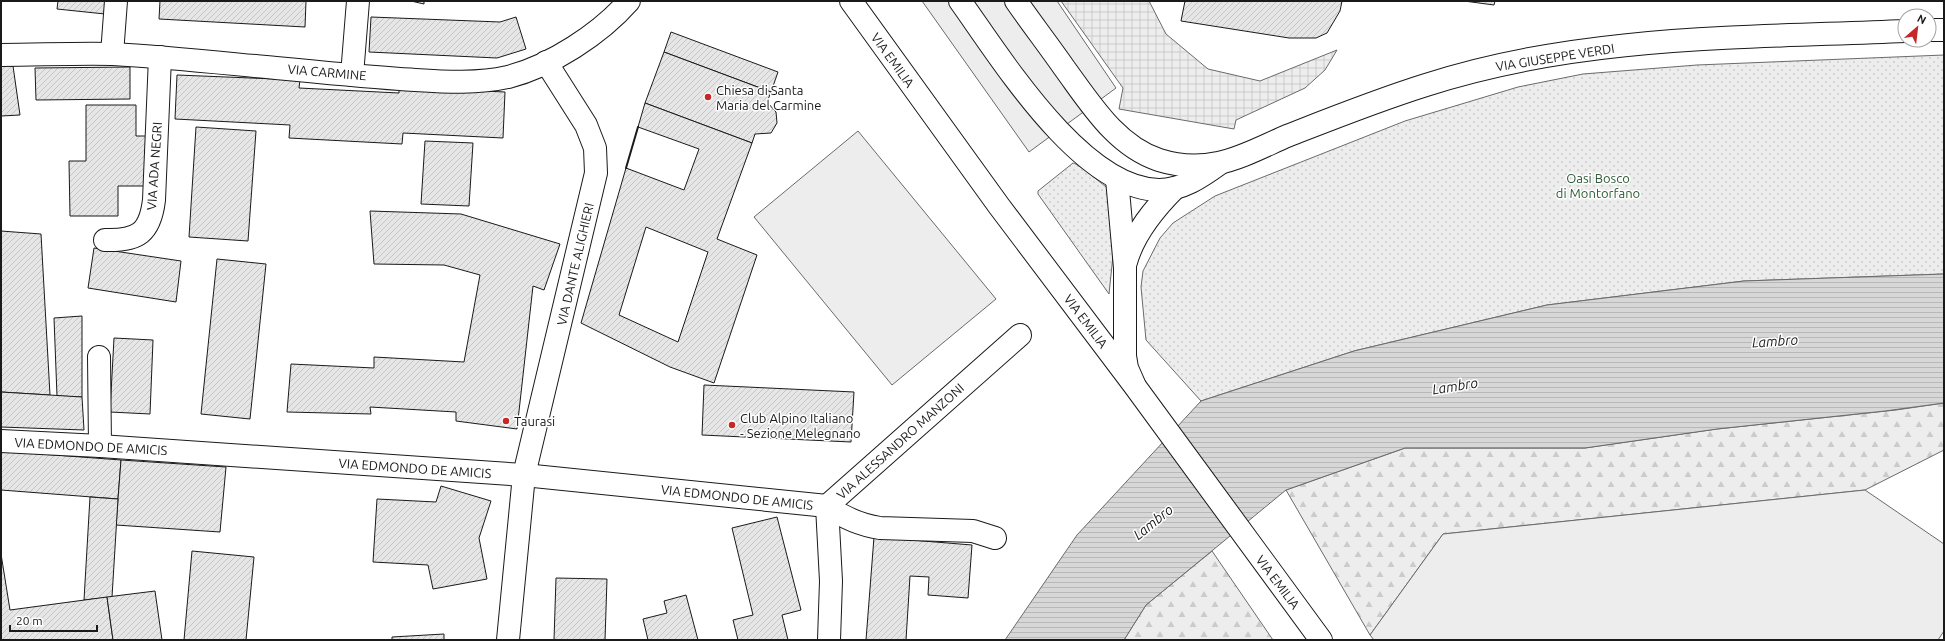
<svg xmlns="http://www.w3.org/2000/svg" width="1945" height="641" font-family="Ubuntu,sans-serif">
<defs>
<pattern id="grass-dots" width="8" height="8" patternUnits="userSpaceOnUse"><rect width="8" height="8" fill="#ededed"/><path d="M2 2h.1M6 6h.1" fill="none" stroke="#cbcbcb" stroke-width="1.8" stroke-linecap="round"/></pattern>
<pattern id="forest-firs" width="22" height="20" patternUnits="userSpaceOnUse"><rect width="22" height="20" fill="#ededed"/><path d="M5 1l3.5 6h-7zM16 11l3.5 6h-7z" fill="#cbcbcb"/></pattern>
<pattern id="plaza-grid" width="8" height="8" patternUnits="userSpaceOnUse"><rect width="8" height="8" fill="#ededed"/><path d="M0 4h8M4 0v8" fill="none" stroke="#cbcbcb"/></pattern>
<pattern id="water-rules" width="6" height="5" patternUnits="userSpaceOnUse"><rect width="6" height="5" fill="#d7d7d7"/><path d="M0 2.5h6" fill="none" stroke="#b8b8b8"/></pattern>
<pattern id="building-hatch" width="6" height="6" patternUnits="userSpaceOnUse"><rect width="6" height="6" fill="#e6e6e6"/><path d="M-1 1l2-2M0 6l6-6M5 7l2-2" fill="none" stroke="#c5c5c5"/></pattern>
</defs>
<rect width="100%" height="100%" fill="#fff"/>
<g fill="url(#grass-dots)" stroke="#6a6a6a">
<polygon points="1944,55 1944,274 1744,281 1547,305 1354,351 1201,401 1146,340 1141,287 1143,271 1160,238 1173,223 1215,196 1405,121 1518,87 1583,74 1697,65"/>
<path d="M1073,163C1081,165 1107,189 1117,195V217L1109,294L1038,194V191Z"/>
</g>
<g fill="url(#forest-firs)" stroke="#6a6a6a">
<polygon points="1944,403 1944,450 1865,490 1443,534 1370,635 1286,490 1405,448 1585,448 1717,429 1896,410"/>
<polygon points="1212,551 1273,640 1124,640 1146,605"/>
</g>
<g fill="#ededed" stroke="#6a6a6a">
<polygon points="922,1 1057,1 1116,88 1029,152"/>
<polygon points="858,131 996,299 892,385 754,217"/>
<polygon points="1865,490 1944,544 1944,631 1938,640 1374,640 1370,635 1443,534"/>
</g>
<polygon fill="url(#plaza-grid)" stroke="#6a6a6a" points="1061,1 1149,1 1166,34 1208,69 1260,81 1337,50 1325,70 1305,88 1236,120 1234,129 1119,109 1123,88"/>
<polygon fill="url(#water-rules)" stroke="#6a6a6a" points="1944,274 1944,403 1885,411 1717,429 1585,448 1405,448 1286,490 1146,605 1124,640 1005,640 1077,535 1201,401 1354,351 1547,305 1744,281"/>
<g fill="url(#building-hatch)" stroke="#1a1a1a" fill-rule="evenodd">
<polygon points="58,1 106,1 105,14 57,9"/>
<polygon points="160,1 306,1 305,27 159,19"/>
<polygon points="411,1 424,1 424,4"/>
<polygon points="1185,1 1342,1 1340,11 1327,33 1316,38 1289,38 1181,21"/>
<polygon points="1464,1 1495,1 1494,5"/>
<polygon points="371,17 500,22 516,17 526,49 497,58 369,52"/>
<polygon points="671,32 778,72 771,92 664,52"/>
<polygon points="664,52 771,92 767,102 776,112 777,123 771,133 755,134 752,143 645,103"/>
<polygon points="1,66 13,66 20,115 1,116"/>
<polygon points="130,67 130,99 36,100 35,68"/>
<polygon points="177,75 300,80 299,88 399,93 399,87 505,92 503,138 403,133 402,144 289,138 290,125 175,119"/>
<path d="M645,103L752,143L717,239L757,255L714,383L670,367L581,323L626,168L684,190L699,149L638,127ZM646,227L708,252L678,342L619,315Z"/>
<polygon points="86,105 136,105 136,136 149,136 150,186 118,186 118,216 70,216 69,161 86,161"/>
<polygon points="196,127 256,131 248,241 189,237"/>
<polygon points="425,141 473,143 469,206 421,204"/>
<polygon points="370,211 461,214 560,244 544,290 533,286 517,429 456,421 456,412 370,407 371,414 287,412 291,364 374,368 374,357 464,362 480,275 444,265 374,264"/>
<polygon points="1,231 41,234 50,395 1,392"/>
<polygon points="94,248 181,261 176,302 88,288"/>
<polygon points="217,259 266,264 250,419 201,414"/>
<polygon points="82,316 82,397 57,396 54,318"/>
<polygon points="114,338 153,340 150,414 110,412"/>
<polygon points="704,385 854,392 851,442 702,435"/>
<polygon points="1,392 82,397 84,430 1,427"/>
<polygon points="1,451 121,460 118,499 1,490"/>
<polygon points="121,460 226,467 220,532 116,525"/>
<polygon points="441,486 491,501 479,538 487,579 433,589 428,565 373,562 377,499 436,502"/>
<polygon points="90,497 118,499 112,597 84,600"/>
<polygon points="777,517 801,610 782,615 788,640 738,640 733,620 753,615 732,528"/>
<polygon points="874,537 972,545 968,598 928,595 929,577 910,576 906,640 866,640"/>
<polygon points="192,551 254,557 246,640 184,640"/>
<polygon points="1,554 10,610 107,597 113,640 1,640"/>
<polygon points="556,578 607,579 605,640 554,640"/>
<polygon points="155,591 162,640 113,640 107,597"/>
<polygon points="686,595 698,640 648,640 643,619 667,613 664,601"/>
<polygon points="444,634 444,640 392,640 392,637"/>
</g>
<g fill="none" stroke-linecap="round" stroke-linejoin="round">
<g stroke="#1a1a1a" stroke-width="24">
<g id="minor">
<path d="M960,1C1001,58 1081,189 1159,190C1182,190 1201,177 1219,164"/>
<path d="M1016,1C1032,24 1049,46 1065,69C1090,103 1116,146 1159,160C1178,166 1199,167 1218,163C1240,159 1266,145 1287,136C1333,118 1378,100 1426,85C1580,35 1745,38 1905,31"/>
<polyline points="1929,30 1944,30"/>
<polyline points="112,54 116,1"/>
<path d="M1,55C38,55 75,53 113,54C167,57 222,63 276,68C317,72 359,76 400,79C436,81 473,85 508,77C551,66 600,34 629,1"/>
<polyline points="352,75 358,1"/>
<polyline points="1117,179 1125,268 1125,356 1127,368 1134,384"/>
<path d="M105,240C138,241 150,233 154,200L160,57"/>
<path d="M1126,262C1134,233 1154,209 1175,188"/>
<polyline points="99,357 100,446"/>
<polyline points="1,441 100,446 524,475 827,506"/>
<polyline points="827,506 1020,335"/>
<path d="M827,506C844,518 860,525 880,528L973,531L995,538"/>
<polyline points="827,506 831,581 829,640"/>
<polyline points="508,640 524,475 596,173 595,148 586,125 546,62"/>
</g>
</g>
<g stroke="#1a1a1a" stroke-width="24">
<polyline id="tertiary" points="851,1 999,206 1134,385 1321,640"/>
</g>
<use href="#minor" stroke="#fff" stroke-width="22"/>
<use href="#tertiary" stroke="#fff" stroke-width="22"/>
<polyline stroke="#1a1a1a" stroke-width="2" points="626,168 638,127"/>
</g>
<g fill="#c62828" stroke="#fff" stroke-width="1.5">
<circle cx="708" cy="97" r="4"/>
<circle cx="506" cy="421" r="4"/>
<circle cx="732" cy="425" r="4"/>
</g>
<g text-anchor="middle" dominant-baseline="central" stroke-width="3" stroke-linejoin="round" paint-order="stroke">
<g font-size="13" fill="#1a1a1a" stroke="#fff">
<text transform="translate(1555 57) rotate(-9)">VIA GIUSEPPE VERDI</text>
<text transform="translate(893 60) rotate(54)">VIA EMILIA</text>
<text transform="translate(327 72) rotate(5)">VIA CARMINE</text>
<text transform="translate(154 166) rotate(-86)">VIA ADA NEGRI</text>
<text transform="translate(575 264) rotate(-77)">VIA DANTE ALIGHIERI</text>
<text transform="translate(1086 321) rotate(53)">VIA EMILIA</text>
<text transform="translate(900 441) rotate(-42)">VIA ALESSANDRO MANZONI</text>
<text transform="translate(91 446) rotate(3)">VIA EDMONDO DE AMICIS</text>
<text transform="translate(415 468) rotate(4)">VIA EDMONDO DE AMICIS</text>
<text transform="translate(737 497) rotate(6)">VIA EDMONDO DE AMICIS</text>
<text transform="translate(1278 582) rotate(53)">VIA EMILIA</text>
</g>
<g font-size="13" fill="#1a1a1a" stroke="#fff" text-anchor="start">
<text x="716" y="90">Chiesa di Santa<tspan x="716" dy="15">Maria del Carmine</tspan></text>
<text x="740" y="418">Club Alpino Italiano<tspan x="740" dy="15">- Sezione Melegnano</tspan></text>
<text x="514" y="421">Taurasi</text>
</g>
<g font-size="13" fill="#2b5a34" stroke="#fff">
<text x="1598" y="178">Oasi Bosco<tspan x="1598" dy="15">di Montorfano</tspan></text>
</g>
<g font-size="14" font-style="italic" fill="#1a1a1a" stroke="#fff">
<text transform="translate(1775 341) rotate(-4)">Lambro</text>
<text transform="translate(1455 386) rotate(-9)">Lambro</text>
<text transform="translate(1153 522) rotate(-39)">Lambro</text>
</g>
</g>
<rect width="1945" height="641" fill="none" stroke="#1a1a1a" stroke-width="4"/>
<g transform="translate(1917 28) rotate(28)"><circle r="19" fill="#ffffff" stroke="#a3a3a3"/>
<path d="M0-3L7 15L0 10L-7 15Z" fill="#c62828"/>
<text y="-6" font-size="11" font-weight="bold" text-anchor="middle" fill="#1a1a1a">N</text>
</g>
<path d="M10 625v6h87v-6" fill="none" stroke="#1a1a1a" stroke-width="2"/>
<text x="16" y="625" font-size="12" fill="#1a1a1a" stroke="#ffffff" stroke-width="3" paint-order="stroke">20 m</text>
</svg>
